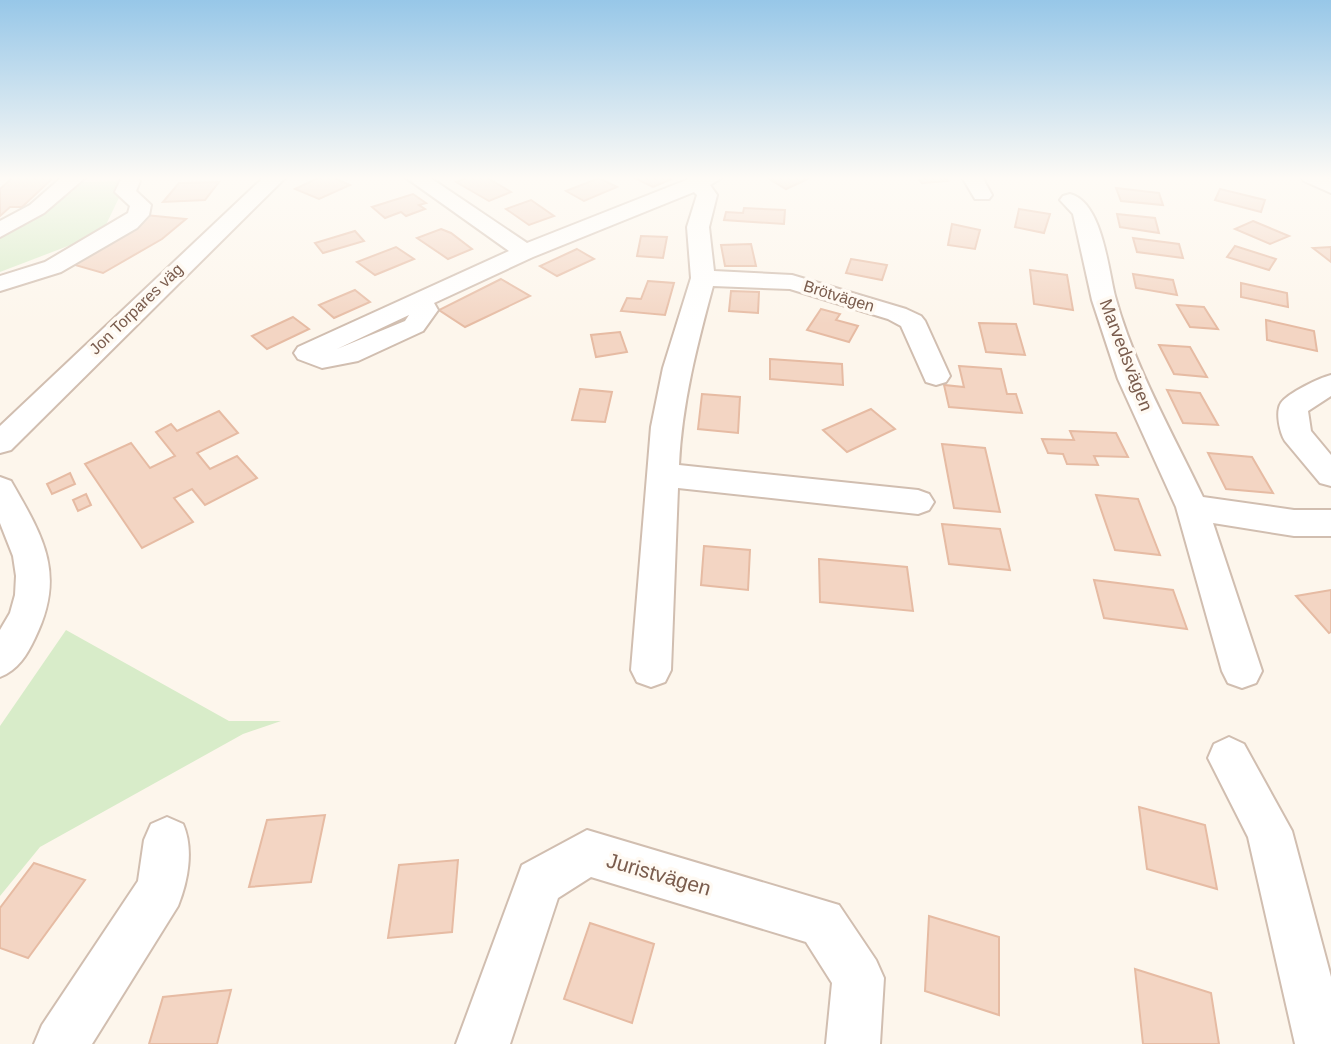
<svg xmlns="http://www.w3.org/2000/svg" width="1331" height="1044" font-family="Helvetica,sans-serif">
<rect width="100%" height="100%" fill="#fdf6ec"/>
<g fill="#d8ecc9">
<polygon points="127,181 102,233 0,272 0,235 81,182"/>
<polygon points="66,630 229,721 281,721 243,734 40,847 0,896 0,726"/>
</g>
<g fill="#f3d5c3" stroke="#e6bba3" stroke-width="2">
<polygon points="13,177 54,177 22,207 10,207 0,216 0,189"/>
<polygon points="320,177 332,177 350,185 319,199 295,189"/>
<polygon points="468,177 486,177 511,192 489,201 456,182"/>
<polygon points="633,177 668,177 672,179 653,187"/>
<polygon points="766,177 812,177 786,189"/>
<polygon points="917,177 944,177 948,181 922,183"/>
<polygon points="599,178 617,187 584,201 566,191"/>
<polygon points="219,182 205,200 163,202 179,183"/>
<polygon points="1116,188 1159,193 1163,205 1121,201"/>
<polygon points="1220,189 1265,200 1261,212 1215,200"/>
<polygon points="413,194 426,203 419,205 425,209 406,216 401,212 385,218 372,207"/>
<polygon points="531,200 554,216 529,225 506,209"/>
<polygon points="744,208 785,210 784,224 724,220 726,212 743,213"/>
<polygon points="1019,209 1050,214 1044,233 1015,227"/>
<polygon points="1117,214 1155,218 1159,233 1120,227"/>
<polygon points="145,215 186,219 162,239 103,273 68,263"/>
<polygon points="1253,221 1289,236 1270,244 1235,229"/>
<polygon points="952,224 980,230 975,249 948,245"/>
<polygon points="441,229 451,233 472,249 448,259 417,238"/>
<polygon points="355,231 364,241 323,253 315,243"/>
<polygon points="641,236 667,237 663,258 637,256"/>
<polygon points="1133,238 1179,244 1183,258 1137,252"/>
<polygon points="751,244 756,266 725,266 721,245"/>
<polygon points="1235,246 1276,259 1269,270 1227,257"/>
<polygon points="396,247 414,259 375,275 357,262"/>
<polygon points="1331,247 1331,262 1313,248"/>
<polygon points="577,249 594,259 557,276 540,266"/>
<polygon points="851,259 887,265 882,280 846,273"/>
<polygon points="1030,270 1067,275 1073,310 1034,304"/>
<polygon points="1133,274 1173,280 1177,295 1136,288"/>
<polygon points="501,279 530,296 465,327 439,310"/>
<polygon points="648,281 674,283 665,315 621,311 627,298 641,299"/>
<polygon points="1241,283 1287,293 1288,307 1241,297"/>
<polygon points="355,290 370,302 334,318 319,305"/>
<polygon points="731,291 759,292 758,313 729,311"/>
<polygon points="1177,305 1204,307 1218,329 1190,327"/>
<polygon points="821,309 840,314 836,320 858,326 849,342 807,330"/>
<polygon points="293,317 309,329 267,349 252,336"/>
<polygon points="1266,320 1314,331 1317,351 1267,340"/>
<polygon points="979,323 1016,324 1025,355 986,352"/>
<polygon points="620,332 627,352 596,357 591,335"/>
<polygon points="1159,345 1190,347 1207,377 1174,374"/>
<polygon points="770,359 842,364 843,385 770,379"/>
<polygon points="959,366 1001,369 1007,394 1016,394 1022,413 949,407 944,385 964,387"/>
<polygon points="580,389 612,392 605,422 572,420"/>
<polygon points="1167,390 1200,393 1218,425 1183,423"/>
<polygon points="702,394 740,397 738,433 698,429"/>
<polygon points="871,409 895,429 847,452 823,430"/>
<polygon points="219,411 238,433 197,453 210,469 237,456 257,478 205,505 192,489 174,498 193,522 142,548 85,464 131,443 150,468 175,456 156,432 171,424 177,431"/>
<polygon points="1070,431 1116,433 1128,457 1094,456 1098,465 1067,464 1063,454 1048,453 1042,439 1074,440"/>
<polygon points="942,444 985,448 1000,512 954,508"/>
<polygon points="1208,453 1252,457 1273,493 1226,489"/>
<polygon points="70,473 75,484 52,494 47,484"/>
<polygon points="86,494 91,505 78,511 73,500"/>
<polygon points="1096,495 1138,499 1160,555 1115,550"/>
<polygon points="942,524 1000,529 1010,570 949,564"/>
<polygon points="704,546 750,550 748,590 701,585"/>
<polygon points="819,559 907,567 913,611 820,602"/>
<polygon points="1094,580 1173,590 1187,629 1104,618"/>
<polygon points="1331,590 1331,632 1329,633 1296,596"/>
<polygon points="1139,807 1205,825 1217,889 1147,869"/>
<polygon points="325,815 311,882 249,887 267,820"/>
<polygon points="458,860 452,932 388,938 399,865"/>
<polygon points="34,863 85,880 28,958 0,948 0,908"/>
<polygon points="929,916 999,937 999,1015 925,991"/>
<polygon points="590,923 654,944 632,1023 564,999"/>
<polygon points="1135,969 1211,993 1219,1044 1143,1044"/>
<polygon points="231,990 217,1044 149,1044 163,997"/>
</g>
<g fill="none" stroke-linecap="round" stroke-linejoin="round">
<g stroke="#d1beb0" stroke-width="4">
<g id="minor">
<polygon points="62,177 86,177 44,213 0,237 0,221 30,205"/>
<polygon points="122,177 138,177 140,181 136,191 151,205 149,215 137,228 61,272 0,291 0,276 45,262 128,213 130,206 115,192"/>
<polygon points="264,177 286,177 11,450 0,453 0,426"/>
<path d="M405,177H429L527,243L694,177H723L710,185L717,195L709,227L714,271L792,275L906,309L921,316L925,321L950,376L946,382L936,385L926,382L901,326L888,319L790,289L713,286C697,345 682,403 679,465L918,490L929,494L934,502L929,510L918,514L678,488L671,670L665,682L651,687L637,682L631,670L651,427L663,368L691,278L687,227L697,195L694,192L533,257L434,303L438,310L423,331L358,361L322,368L298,359L294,353L298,347L509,251ZM409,315L405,321L337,349Z"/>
<polygon points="962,177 982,177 992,195 989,199 975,199"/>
<polygon points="1301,177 1331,179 1331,193 1304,181"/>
<path d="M1070,194C1102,202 1108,268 1115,296C1134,366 1172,432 1203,497L1294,510H1331V536H1294L1213,523L1262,671L1256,683L1242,688L1228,683L1222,671L1176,507L1118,379L1092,300L1073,214L1060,200L1063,196Z"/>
<path d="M1331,375V396L1308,411L1311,431L1331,455V486L1320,483L1285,441C1280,433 1275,412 1281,403C1288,393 1319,378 1331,375Z"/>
<path d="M0,477L11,481C44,538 66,575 35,638C27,655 18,670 0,677V630L10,613L15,595L16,576L13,556L0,523Z"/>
<polygon points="1229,737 1244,744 1292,831 1331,977 1331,1044 1295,1044 1248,837 1208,758 1214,744"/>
<path d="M167,817L183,824C194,849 188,881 178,906L92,1044H34L42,1025L138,881L144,840L151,824Z"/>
<polygon points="587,830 839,905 876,960 884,978 880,1044 826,1044 832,983 806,942 591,877 558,898 510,1044 456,1044 522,865"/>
</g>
</g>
<use href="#minor" fill="#fff" fill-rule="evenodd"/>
</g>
<linearGradient id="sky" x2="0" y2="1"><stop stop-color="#97c7e8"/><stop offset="0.55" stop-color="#fefbf6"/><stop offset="1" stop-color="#fefbf6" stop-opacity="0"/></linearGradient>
<rect width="1331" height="324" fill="url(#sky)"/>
<g text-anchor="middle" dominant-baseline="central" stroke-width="7" stroke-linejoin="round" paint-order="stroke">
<g font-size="16" fill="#7a5c4d" stroke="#fffaf3">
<text transform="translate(839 296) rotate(17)">Brötvägen</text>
<text transform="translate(136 309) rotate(-44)">Jon Torpares väg</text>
</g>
<g font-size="18" fill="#7a5c4d" stroke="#fffaf3">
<text transform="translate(1126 355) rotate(69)">Marvedsvägen</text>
</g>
<g font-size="21" fill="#7a5c4d" stroke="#fffaf3">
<text transform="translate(659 874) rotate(16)">Juristvägen</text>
</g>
</g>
</svg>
